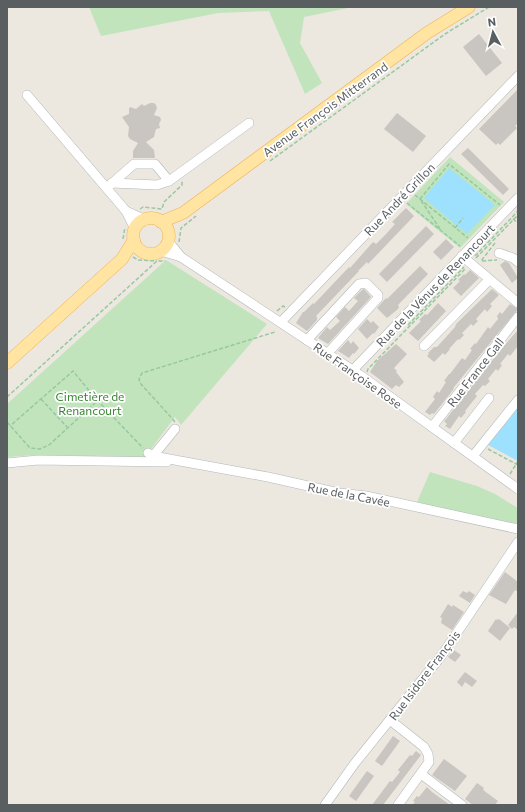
<svg xmlns="http://www.w3.org/2000/svg" width="525" height="812" font-family="Commissioner,sans-serif">
<rect width="100%" height="100%" fill="#ece8e0"/>
<g fill="#c1e4bc">
<polygon points="89,7 353,7 304,17 300,43 322,83 305,94 269,11 218,13 101,36"/>
<polygon points="450,157 504,202 460,248 406,204"/>
<polygon points="166,260 267,324 181,425 175,417 145,457 35,455 7,457 7,404"/>
<polygon points="430,472 477,486 495,494 518,508 518,523 509,523 485,518 417,502"/>
</g>
<g fill="#9de1ff">
<polygon points="449,168 495,205 467,234 424,198"/>
<polygon points="518,408 518,461 488,445"/>
</g>
<g fill="#c9c5c0">
<polygon points="479,34 502,63 486,76 463,47"/>
<polygon points="518,89 518,123 515,126 517,128 500,145 498,143 496,145 479,129"/>
<polygon points="150,103 154,103 156,105 157,108 154,115 160,117 161,120 159,124 160,128 156,129 154,137 146,142 154,150 155,158 133,158 133,151 138,143 130,139 128,136 129,127 122,117 129,114 129,109 130,107 136,109 142,104 144,106"/>
<polygon points="397,113 426,136 413,152 384,129"/>
<polygon points="468,148 509,189 503,195 461,154"/>
<polygon points="406,208 414,216 368,264 367,262 358,271 359,271 316,316 317,317 317,320 307,331 296,323 303,312 304,312 313,303 314,304 349,267 350,268 373,242 376,244 387,233 395,224 392,222"/>
<polygon points="426,226 434,234 387,282 379,274"/>
<polygon points="446,239 454,247 441,260 433,252"/>
<polygon points="505,261 509,263 518,278 512,283 500,265"/>
<polygon points="420,266 428,274 398,305 399,307 398,309 387,318 377,308 386,298 387,299"/>
<polygon points="470,270 479,278 461,296 453,288 460,281 458,280 464,274 465,275"/>
<polygon points="364,289 371,297 328,344 318,338 327,327 330,330 340,321 336,317 345,307 349,311 358,301 354,298 362,290"/>
<polygon points="492,289 499,295 490,304 492,306 487,312 485,309 476,319 478,321 473,326 471,324 462,333 464,335 459,340 458,339 449,349 450,349 445,355 443,353 434,362 427,356 429,354 428,353 434,347 437,347 455,327 456,324"/>
<polygon points="438,303 446,311 418,341 409,333 421,321 419,320 425,314 427,315"/>
<polygon points="510,304 518,309 454,387 453,390 434,414 432,413 430,415 425,412 435,399 433,397 437,391 439,393 446,382 444,381 449,374 450,374 462,358 465,360 472,350 470,349 475,343 476,344 488,327 490,329 498,319 497,316 500,312 502,314"/>
<polygon points="367,319 371,323 373,321 379,327 374,334 373,333 367,339 358,329"/>
<polygon points="518,330 518,346 510,356 508,354 500,364 502,365 498,371 496,369 488,379 490,381 485,386 483,385 475,394 477,396 465,411 466,412 461,418 459,416 450,429 445,426 447,424 444,421 446,419 502,348"/>
<polygon points="348,340 351,344 353,341 359,348 354,354 353,353 349,358 338,351"/>
<polygon points="396,344 407,354 394,368 397,371 396,372 404,382 399,387 396,385 392,389 370,372 377,361"/>
<polygon points="505,572 518,582 518,592 515,590 506,604 489,595"/>
<polygon points="463,591 467,593 469,591 475,595 470,603 459,596"/>
<polygon points="448,604 452,607 453,605 464,612 452,630 441,623 442,618 440,617"/>
<polygon points="518,612 518,630 514,627 512,629 508,625"/>
<polygon points="496,619 497,620 499,619 510,628 500,641 488,631"/>
<polygon points="454,650 461,655 455,662 448,657"/>
<polygon points="465,672 477,681 472,687 465,682 462,687 457,682"/>
<polygon points="393,736 400,741 382,766 375,761"/>
<polygon points="416,751 421,755 383,805 372,805 390,781 392,782 400,772 398,770 410,755 412,756"/>
<polygon points="444,759 467,776 455,791 432,775"/>
<polygon points="367,771 374,776 356,801 349,796"/>
<polygon points="477,783 484,788 483,790 498,801 495,805 473,805 465,799"/>
<polygon points="427,787 432,792 450,805 412,805 415,802 413,801 417,796 419,797"/>
</g>
<g fill="none" stroke-linecap="round" stroke-linejoin="round">
<g stroke="#b3b7bb" stroke-width="10">
<g id="minor">
<polyline points="27,95 126,211 135,229"/>
<polyline points="112,183 157,185 169,181 249,123"/>
<polyline points="110,185 134,164 155,164 169,181"/>
<polyline points="126,211 146,220"/>
<polyline points="168,241 181,257 360,375 518,489"/>
<polyline points="161,251 181,257"/>
<polyline points="499,253 513,258 518,262"/>
<polyline points="462,256 518,303"/>
<polyline points="281,322 518,76"/>
<polyline points="307,340 359,284 366,283 378,295 378,298 327,354"/>
<polyline points="424,346 489,280"/>
<polyline points="352,371 518,198"/>
<polyline points="432,427 518,317"/>
<polyline points="454,443 489,398"/>
<polyline points="148,453 153,456 180,461 268,477 339,493 366,496 518,529"/>
<polyline points="153,456 175,429"/>
<polyline points="473,456 518,400"/>
<polyline points="7,463 38,460 167,462"/>
<polyline points="390,720 424,747 428,754 429,762 398,805"/>
<polyline points="421,774 462,805"/>
<polyline points="325,805 355,763 442,655 518,542"/>
</g>
</g>
<g stroke="#f1b154" stroke-width="13">
<g id="major">
<circle cx="151" cy="236" r="18"/>
<polyline points="161,222 183,213 427,33 469,7"/>
<polyline points="7,363 122,259 134,240"/>
</g>
</g>
<g stroke="#97c89f" stroke-width="1.5" stroke-dasharray="4 2" stroke-linecap="butt">
<polyline points="270,161 445,34 489,7"/>
<polyline points="415,195 468,238"/>
<polyline points="407,203 460,246"/>
<polyline points="140,209 143,207 162,209 164,202 182,185 182,180"/>
<polyline points="513,219 518,223"/>
<polyline points="455,228 463,218"/>
<polyline points="440,229 420,199 449,164 500,205"/>
<polyline points="123,239 125,227"/>
<polyline points="179,242 181,228 196,216"/>
<polyline points="495,243 481,261 497,260"/>
<polyline points="475,256 518,211"/>
<polyline points="133,257 138,260 157,261"/>
<polyline points="476,258 518,215"/>
<polyline points="277,311 283,306 285,307"/>
<polyline points="408,325 464,267"/>
<polyline points="367,372 368,369 465,269"/>
<polyline points="7,397 157,261 165,261"/>
<polyline points="41,399 67,427"/>
<polyline points="97,400 143,448"/>
<polyline points="7,422 30,448 40,449 49,445 95,403 96,399 73,371 10,426"/>
<polyline points="175,422 170,416 140,383 139,379 142,373 275,332"/>
<polyline points="488,449 518,465"/>
<polyline points="510,474 518,461"/>
</g>
<use href="#minor" stroke="#fff" stroke-width="9"/>
<use href="#major" stroke="#ffe4a2" stroke-width="12"/>
</g>
<g text-anchor="middle" dominant-baseline="central" stroke-width="3.5" stroke-linejoin="round" paint-order="stroke">
<g font-size="12" fill="#595e61" stroke="#fff">
<text transform="translate(325 109) rotate(-36)">Avenue François Mitterrand</text>
<text transform="translate(399 199) rotate(-46)">Rue André Grillon</text>
<text transform="translate(435 285) rotate(-46)">Rue de la Vénus de Renancourt</text>
<text transform="translate(475 372) rotate(-52)">Rue France Gall</text>
<text transform="translate(358 375) rotate(35)">Rue Françoise Rose</text>
<text transform="translate(349 494) rotate(11)">Rue de la Cavée</text>
<text transform="translate(424 675) rotate(-53)">Rue Isidore François</text>
</g>
<g font-size="12" fill="#3b8534" stroke="#fff">
<text x="90" y="396">Cimetière de<tspan x="90" dy="14">Renancourt</tspan></text>
</g>
</g>
<rect width="525" height="812" fill="none" stroke="#595e61" stroke-width="16"/>
<g transform="translate(493 32) rotate(353)" stroke="#ffffff" stroke-width="3" paint-order="stroke">
<path d="M0-3L7 15L0 10L-7 15Z" fill="#595e61"/>
<text y="-6" font-size="11" font-weight="bold" text-anchor="middle" fill="#595e61">N</text>
</g>
</svg>
